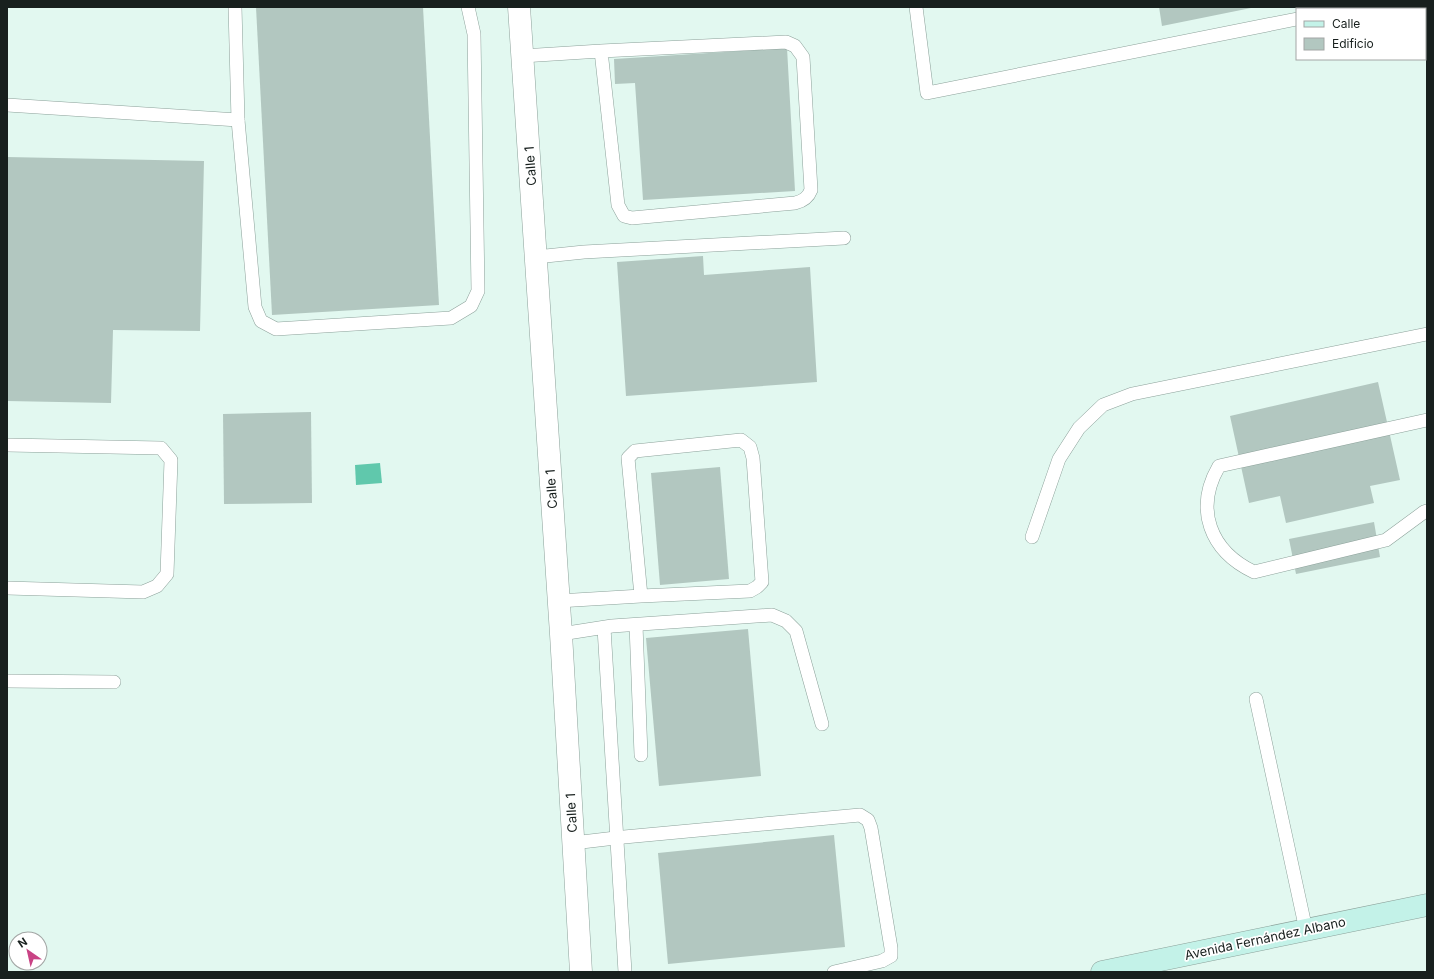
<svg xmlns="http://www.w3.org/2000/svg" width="1434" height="979" font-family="Inter,sans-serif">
<rect width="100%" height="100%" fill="#e2f8f0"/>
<polygon fill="#60c8ac" points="380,463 382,483 356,485 355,465"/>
<g fill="#b2c7c0">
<polygon points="256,7 423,7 439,305 272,315"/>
<polygon points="1159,7 1251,7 1251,8 1162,26"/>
<polygon points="787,48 795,191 643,200 635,83 615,84 614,59"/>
<polygon points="7,157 204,161 200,331 113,330 111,403 7,401"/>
<polygon points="703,256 704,275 810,267 817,382 626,396 617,262"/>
<polygon points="1378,382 1400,480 1370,486 1374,503 1286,523 1280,496 1249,503 1230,416"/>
<polygon points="311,412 312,503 224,504 223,414"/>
<polygon points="720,467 729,579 660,585 651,473"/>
<polygon points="1374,522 1380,557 1296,574 1289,539"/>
<polygon points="748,629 761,776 659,786 646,638"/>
<polygon points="834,835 845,947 668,964 658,853"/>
</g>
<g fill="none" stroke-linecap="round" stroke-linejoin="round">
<g stroke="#8ca19a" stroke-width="14">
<g id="lane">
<polyline points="235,7 238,120 255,307 261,321 276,329 451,318 471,306 478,291 474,34 468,7"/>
<polyline points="916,7 927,93 1297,19"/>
<polyline points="1348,9 1358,7"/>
<path d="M522,56L601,51L786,42L795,46L803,57L811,190C808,198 803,201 795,203L632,218L624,216L618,205L601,51"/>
<polyline points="7,105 238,120"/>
<polyline points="536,257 584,252 844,238"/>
<path d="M1427,420L1219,466C1194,509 1210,551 1254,572L1386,540L1424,512L1427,511"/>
<polyline points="7,445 161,448 171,460 167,574 157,586 143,592 7,588"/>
<polyline points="1032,537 1059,459 1079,428 1103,405 1132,394 1427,334"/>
<polyline points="558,601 641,596 628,458 635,451 741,440 750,447 753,458 762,582 757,587 750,591 641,596"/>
<polyline points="636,625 641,755"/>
<polyline points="604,628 625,972"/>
<polyline points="561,634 612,626 772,615 786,621 796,631 822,724"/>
<polyline points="7,681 114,682"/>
<polyline points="1256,699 1306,930"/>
<polyline points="573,843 624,837 860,815 868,820 871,828 891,948 891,956 882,961 834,972"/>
</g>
</g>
<g stroke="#8ca19a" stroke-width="23">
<polyline id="street" points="519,7 561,634 581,972"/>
</g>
<g stroke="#8ca19a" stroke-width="23">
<polyline id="secondary" points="1102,972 1427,905"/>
</g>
<use href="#lane" stroke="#fff" stroke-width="13"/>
<use href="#street" stroke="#fff" stroke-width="22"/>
<use href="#secondary" stroke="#c3f2e8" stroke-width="22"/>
</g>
<g text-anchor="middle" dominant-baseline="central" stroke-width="3.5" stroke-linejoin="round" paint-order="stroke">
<g font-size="13" fill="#18201e" stroke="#fff">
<text transform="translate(530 166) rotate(-94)">Calle 1</text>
<text transform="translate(551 489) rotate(-94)">Calle 1</text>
<text transform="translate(571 813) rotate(-93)">Calle 1</text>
<text transform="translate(1265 938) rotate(-12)">Avenida Fernández Albano</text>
</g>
</g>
<rect width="1434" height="979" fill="none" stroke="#18201e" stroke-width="16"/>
<rect x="1296" y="8" width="130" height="52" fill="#ffffff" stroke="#a3a6a5"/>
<rect x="1304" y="21" width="20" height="6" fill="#c3f2e8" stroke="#a3a6a5"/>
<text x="1332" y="28" font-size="12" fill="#18201e">Calle</text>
<rect x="1304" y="38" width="20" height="12" fill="#b2c7c0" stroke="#a3a6a5"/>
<text x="1332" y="48" font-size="12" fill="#18201e">Edificio</text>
<g transform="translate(28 951) rotate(326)"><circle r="19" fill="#ffffff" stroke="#a3a6a5"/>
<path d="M0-3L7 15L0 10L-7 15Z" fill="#c94385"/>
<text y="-6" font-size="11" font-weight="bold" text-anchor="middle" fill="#18201e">N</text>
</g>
</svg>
